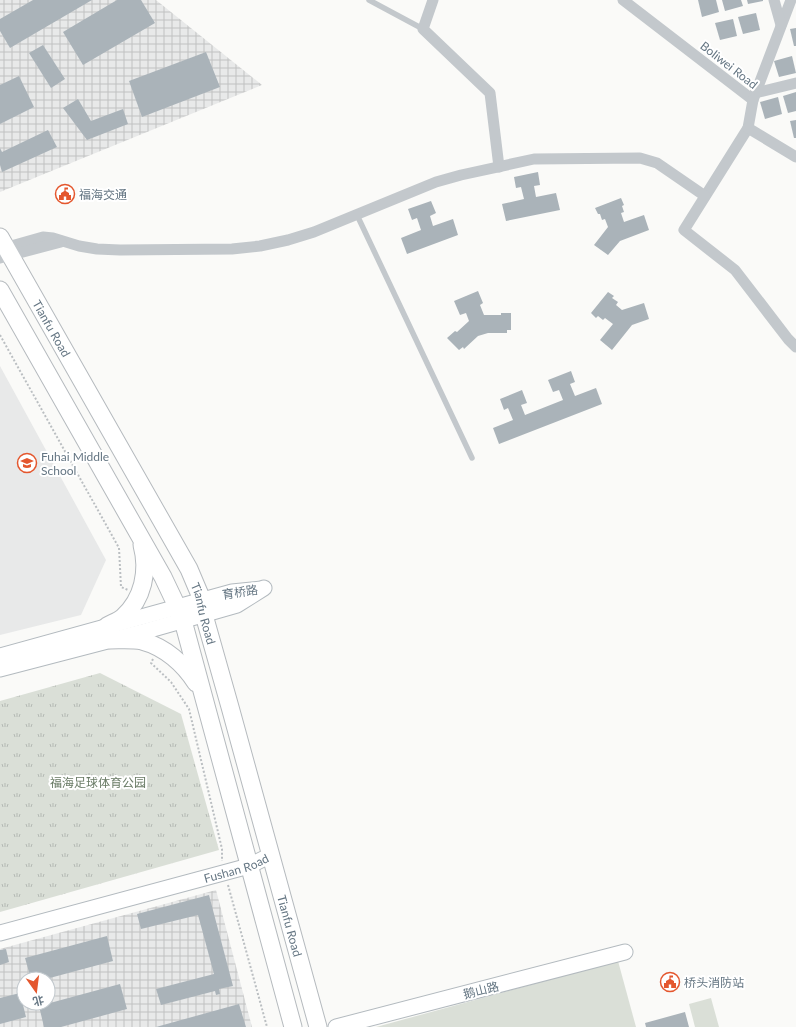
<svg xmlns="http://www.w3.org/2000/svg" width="796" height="1027" font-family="Lato,'Noto Sans SC',sans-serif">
<defs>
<pattern id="industrial-grid" width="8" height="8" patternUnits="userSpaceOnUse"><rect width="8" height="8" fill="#e8e9e9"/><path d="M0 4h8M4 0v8" fill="none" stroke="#c0c1c2"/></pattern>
<pattern id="park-tufts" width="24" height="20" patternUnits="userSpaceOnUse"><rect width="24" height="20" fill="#dadfd7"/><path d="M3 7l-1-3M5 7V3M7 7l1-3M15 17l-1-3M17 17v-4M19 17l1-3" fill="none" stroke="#b4b9b4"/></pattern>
</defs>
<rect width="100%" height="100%" fill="#fafaf8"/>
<polygon fill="#e8e9e9" points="0,366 106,560 81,615 0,635"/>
<g fill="url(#industrial-grid)" fill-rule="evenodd">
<polygon points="0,0 156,0 262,85 0,192"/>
<path d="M216,890L252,1027H0V949ZM24,979H48V1003H24Z"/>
</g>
<g fill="#dadfd7">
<polygon points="618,961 636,1027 376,1027"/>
<polygon points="711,998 719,1027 695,1027 689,1004"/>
</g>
<polygon fill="url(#park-tufts)" points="100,673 181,714 219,850 0,912 0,701"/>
<g fill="#aab3b9">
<polygon points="33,0 92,0 10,48 0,31 0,19"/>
<polygon points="117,0 141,0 155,23 83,65 63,32"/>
<polygon points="698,0 716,0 719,12 702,17"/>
<polygon points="722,0 741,0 743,6 725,11"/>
<polygon points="747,0 763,0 763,1 748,4"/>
<polygon points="756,13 760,30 743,34 738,17"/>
<polygon points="733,19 737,36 720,40 715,23"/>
<polygon points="796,28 796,46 794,46 790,29"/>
<polygon points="43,45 65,79 51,88 29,53"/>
<polygon points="206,52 220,87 142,117 129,81"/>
<polygon points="792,56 796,73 779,77 774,61"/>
<polygon points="19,76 34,107 0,124 0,85"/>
<polygon points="796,92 796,111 788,113 783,96"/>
<polygon points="778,97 782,114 765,119 760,102"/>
<polygon points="78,99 91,121 123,109 128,124 87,140 63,108"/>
<polygon points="796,120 796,138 794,138 790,121"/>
<polygon points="48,130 57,147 2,172 0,165 0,148 2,152"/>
<polygon points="538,172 540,185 534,186 536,197 556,193 560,210 506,221 502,204 524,199 521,187 516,188 514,177"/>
<polygon points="621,198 624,205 622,206 624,212 621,213 624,222 644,215 649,230 620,241 608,255 594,245 608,227 605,219 602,220 600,214 598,214 595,208"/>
<polygon points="431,201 436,213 430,216 433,226 453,219 458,235 407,254 401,238 421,230 417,218 412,220 408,209"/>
<polygon points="478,291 483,303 480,305 484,315 501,315 501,313 511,313 511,330 507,330 507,333 488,333 478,336 464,349 463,347 459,350 447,338 455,331 457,332 469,321 466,313 460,315 454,301"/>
<polygon points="608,292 614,296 612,298 618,302 616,305 622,310 644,303 649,319 632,325 612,350 600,340 613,324 605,318 603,320 598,316 596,318 591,313"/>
<polygon points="571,371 575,382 570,384 575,396 596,388 602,404 499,444 493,428 513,420 508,408 504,410 500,399 522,390 527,403 521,405 525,415 563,400 559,390 553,392 548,380"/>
<polygon points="209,895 233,986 219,989 220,994 216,995 215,991 161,1005 156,989 214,974 198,915 141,929 137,914"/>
<polygon points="107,936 113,961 46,979 31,979 25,958"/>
<polygon points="6,949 9,962 0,965 0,950"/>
<polygon points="120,984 127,1009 61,1027 44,1027 39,1006"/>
<polygon points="20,993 26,1017 0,1024 0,998"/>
<polygon points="239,1004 246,1027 156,1027"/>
<polygon points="685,1012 689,1027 646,1027 645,1023"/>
</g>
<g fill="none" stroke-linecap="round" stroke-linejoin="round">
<g stroke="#b3babf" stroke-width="17">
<g id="secondary">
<polyline points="0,656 232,592 261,589"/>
<polyline points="0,669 146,631 237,605 264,588"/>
<path id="s1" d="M0,933L249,866L271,855"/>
<polyline points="336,1027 625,952"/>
</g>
</g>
<g stroke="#b5babe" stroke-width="19">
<g id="primary">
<path id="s2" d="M0,237L189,569L200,595L204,615L230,707L318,1027"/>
<polyline points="0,290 163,577 182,617 293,1027"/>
<path d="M107,626C112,623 119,621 123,617C143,599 149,571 142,545"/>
<path d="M110,640C121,640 132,639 142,641C165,647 184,664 196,683"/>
</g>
</g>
<g stroke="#bbbfc2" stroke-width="2" stroke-dasharray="2 2" stroke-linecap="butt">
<polyline points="0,335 119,548 121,587 128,590"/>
<polyline points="153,659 151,663 171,682 189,709 222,849 222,861"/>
<polyline points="228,885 267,1027"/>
</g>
<g stroke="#c3c8cc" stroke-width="5.5">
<polyline points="369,0 423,29"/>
<polyline points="357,215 472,458"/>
</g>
<g stroke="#c3c8cc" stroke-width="11">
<polyline points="433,0 423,29 490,93 499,167"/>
<polyline points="623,0 753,100 791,0"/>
<polyline points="774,0 781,25"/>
<polyline points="755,93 796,83"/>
<polyline points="753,100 748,128 684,230 735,270 788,339 796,347"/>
<polyline points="748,128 796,157"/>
<polyline points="1,249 43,237 53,238 79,246 97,249 120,250 232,249 260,246 288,240 314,232 436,182 461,175 534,159 640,158 657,163 705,196"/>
<polyline points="0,258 61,242"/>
</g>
<use href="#secondary" stroke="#fff" stroke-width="15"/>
<use href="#primary" stroke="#fff" stroke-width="17"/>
</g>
<defs>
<g id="civic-ring" transform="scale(1)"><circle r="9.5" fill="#fff" stroke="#e4572e" stroke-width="1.5"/><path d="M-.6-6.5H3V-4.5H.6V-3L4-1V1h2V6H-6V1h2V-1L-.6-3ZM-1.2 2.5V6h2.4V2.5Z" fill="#e4572e"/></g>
<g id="school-ring" transform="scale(1)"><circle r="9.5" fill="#fff" stroke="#e4572e" stroke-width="1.5"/><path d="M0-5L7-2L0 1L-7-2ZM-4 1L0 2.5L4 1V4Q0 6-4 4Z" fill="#e4572e"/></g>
</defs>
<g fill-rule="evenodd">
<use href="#civic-ring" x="65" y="194"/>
<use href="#school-ring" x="27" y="463"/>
<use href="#civic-ring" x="670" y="982"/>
</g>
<g text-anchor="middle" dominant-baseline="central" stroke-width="4" stroke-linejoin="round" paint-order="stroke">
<g font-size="12" fill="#657683" stroke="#fff">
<text transform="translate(729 65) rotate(38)">Boliwei Road</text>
<text stroke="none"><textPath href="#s2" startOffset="105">Tianfu Road</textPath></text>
<text transform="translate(240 592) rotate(-8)">育桥路</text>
<text stroke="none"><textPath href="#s2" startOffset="429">Tianfu Road</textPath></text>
<text stroke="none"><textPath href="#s1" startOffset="245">Fushan Road</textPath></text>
<text stroke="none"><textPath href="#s2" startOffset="753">Tianfu Road</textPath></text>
<text transform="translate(481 990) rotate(-14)">鹅山路</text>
</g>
<g font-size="12" fill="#657683" stroke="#fff" text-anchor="start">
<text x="79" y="194">福海交通</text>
<text x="41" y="456">Fuhai Middle<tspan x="41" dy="14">School</tspan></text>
<text x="684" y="982">桥头消防站</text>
</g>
<g font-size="12" fill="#687a64" stroke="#fff">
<text x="98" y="782">福海足球体育公园</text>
</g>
</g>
<g transform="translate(36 991) rotate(166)"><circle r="19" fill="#ffffff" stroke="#c1c8cd"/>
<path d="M0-3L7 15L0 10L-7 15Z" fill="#e4572e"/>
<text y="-6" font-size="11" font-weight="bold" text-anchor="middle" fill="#657683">北</text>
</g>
</svg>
